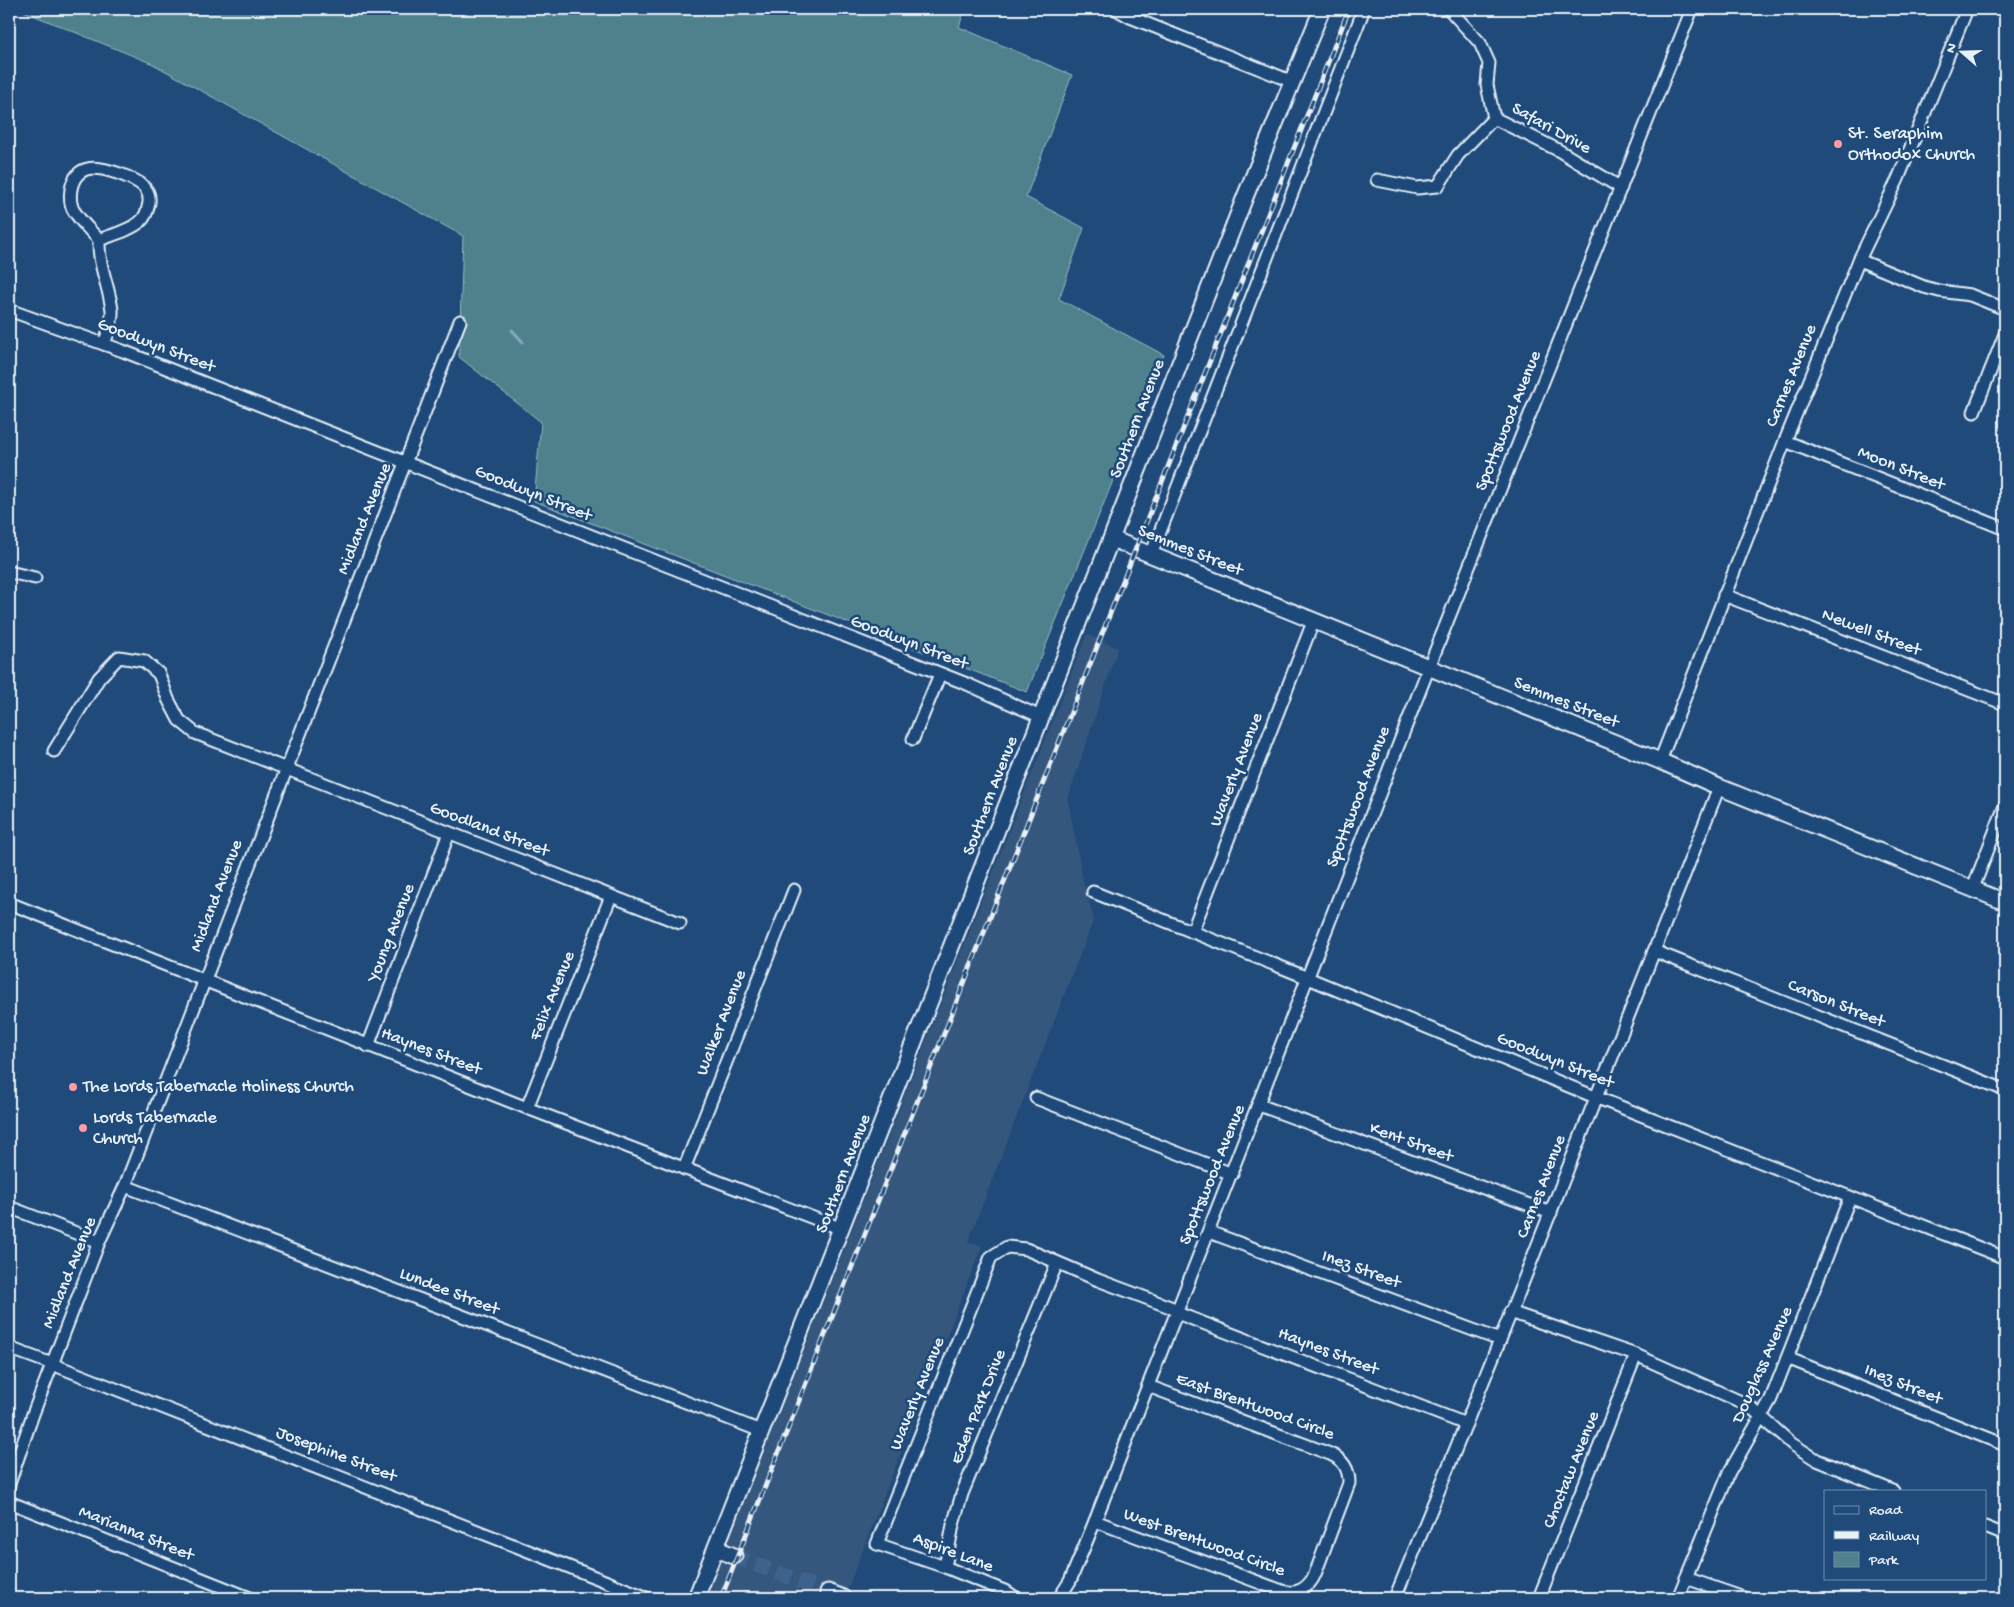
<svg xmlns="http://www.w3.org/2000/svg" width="2014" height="1607" font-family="'Gochi Hand',sans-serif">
<rect width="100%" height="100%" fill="#1f4a7a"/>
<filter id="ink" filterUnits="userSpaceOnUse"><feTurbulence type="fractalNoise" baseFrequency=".02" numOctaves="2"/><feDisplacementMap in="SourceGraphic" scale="10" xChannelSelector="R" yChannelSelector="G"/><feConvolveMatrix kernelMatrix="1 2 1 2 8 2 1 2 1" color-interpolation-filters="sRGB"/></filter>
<g filter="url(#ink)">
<polygon fill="#34577d" points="1087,634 1118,648 1068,799 1084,885 1094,919 968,1242 982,1246 844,1598 706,1598"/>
<polygon fill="#50818c" stroke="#9cb9c2" points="18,9 965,9 959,27 1072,75 1026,197 1084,228 1059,299 1164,355 1027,692 534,501 541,422 459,357 463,236 153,64"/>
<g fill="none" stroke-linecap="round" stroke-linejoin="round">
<polyline stroke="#89a7c6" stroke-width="3" points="512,330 523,342"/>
<polyline stroke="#3d638d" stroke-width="15" stroke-dasharray="15 8" stroke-linecap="butt" points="734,1556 828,1592"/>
<g stroke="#e8f1f8" stroke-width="15">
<g id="minor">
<polyline points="1116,9 1130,17 1293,82"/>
<polyline points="1449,9 1480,43 1489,63 1487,85 1494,118 1558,150 1621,188"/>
<polyline points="1377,180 1417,188 1438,186 1458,155 1494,118"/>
<path d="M99,240C112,235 131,230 141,221C145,217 147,212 148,207C154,187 136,180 120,174C100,167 77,161 71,189C70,196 70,205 74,211C81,222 91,231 99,240C98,265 109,286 112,310C113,321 108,334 104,344"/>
<polyline points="1859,260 1924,287 1939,291 1970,295 2005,309"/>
<polyline points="9,310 123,351 967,684 1041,717"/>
<polyline points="1974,412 2005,334"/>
<polyline points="1785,441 2005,529"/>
<polyline points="1151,555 1362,14"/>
<polyline points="9,572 35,578"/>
<polyline points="1724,595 2005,704"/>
<polyline points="913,739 940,674"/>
<polyline points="54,751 99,678 119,657 144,661 159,674 168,699 179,720 195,733 680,923"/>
<polyline points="1660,761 1785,441 1859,260 1898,179 1967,9"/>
<polyline points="1973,888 2005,806"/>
<polyline points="1093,892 1308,978 1595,1097 2005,1258"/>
<polyline points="9,903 527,1108 842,1229"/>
<polyline points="1192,932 1313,622"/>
<polyline points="1654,951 2005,1090"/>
<polyline points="368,1046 449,833"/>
<polyline points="1036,1098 1232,1174"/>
<polyline points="1259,1105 1551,1213"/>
<polyline points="527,1108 611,896"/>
<polyline points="684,1169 794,890"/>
<polyline points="125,1186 761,1431"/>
<polyline points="9,1207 99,1242"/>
<polyline points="1209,1232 1500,1340"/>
<polyline points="1510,1312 1636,1355 1748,1405 1792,1444 1817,1460 1893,1491"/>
<polyline points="1177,1313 1466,1424"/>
<polyline points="9,1348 52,1364 648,1598"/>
<polyline points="1787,1358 2005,1445"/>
<polyline points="9,1484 33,1414 99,1242 125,1186 460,321"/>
<polyline points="9,1502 250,1598"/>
<path d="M1095,1521L1282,1591C1297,1595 1309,1588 1315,1574L1349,1483C1349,1469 1344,1460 1330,1454L1148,1386"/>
<polyline points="1985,1527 2005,1535"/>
<polyline points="945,1567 953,1525 962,1494 1057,1263"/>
<polyline points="1686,1578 1744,1598"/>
<polyline points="1016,1598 1007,1592 945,1567 877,1544 991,1257 1007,1247 1026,1249 1098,1280 1178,1310"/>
<polyline points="1059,1598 1070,1581 1095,1521 1429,667 1692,9"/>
<polyline points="1395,1598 1500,1340 1719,787"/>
<polyline points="1539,1598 1636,1355"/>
<polyline points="1678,1598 1729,1473 1771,1399 1850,1197"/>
</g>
</g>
<g stroke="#e8f1f8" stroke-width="19">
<g id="major">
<polyline points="1112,539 1660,761 1719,787 2005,902"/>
<polyline points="717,1549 734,1556"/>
<polyline points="828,1592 843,1598"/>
<polyline points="696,1598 1245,197 1322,9"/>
</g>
</g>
<use href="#minor" stroke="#1f4a7a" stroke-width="11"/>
<use href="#major" stroke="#1f4a7a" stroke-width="15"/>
<g stroke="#e8f1f8" stroke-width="5">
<polyline id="rail" points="721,1598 1349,9"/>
</g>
<use href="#rail" stroke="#1f4a7a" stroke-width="3" stroke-dasharray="9" stroke-linecap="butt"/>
</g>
</g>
<g fill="#ff9aa2" stroke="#1f4a7a" stroke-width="2">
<circle cx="1838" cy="144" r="5"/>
<circle cx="73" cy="1087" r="5"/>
<circle cx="83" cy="1128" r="5"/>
</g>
<g text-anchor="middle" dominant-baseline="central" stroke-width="5" stroke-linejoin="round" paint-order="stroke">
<g font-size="18" fill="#e8f1f8" stroke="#1f4a7a">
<text transform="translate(1551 129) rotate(29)">Safari Drive</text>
<text transform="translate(156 346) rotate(21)">Goodwyn Street</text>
<text transform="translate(1792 376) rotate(-68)">Carnes Avenue</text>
<text transform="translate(1138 419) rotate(-69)">Southern Avenue</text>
<text transform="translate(1509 421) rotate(-68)">Spottswood Avenue</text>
<text transform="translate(1901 469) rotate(22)">Moon Street</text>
<text transform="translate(533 494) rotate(22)">Goodwyn Street</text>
<text transform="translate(365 519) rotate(-68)">Midland Avenue</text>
<text transform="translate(1190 551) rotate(22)">Semmes Street</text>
<text transform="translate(1871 633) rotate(21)">Newell Street</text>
<text transform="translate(909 643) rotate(21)">Goodwyn Street</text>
<text transform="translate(1566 703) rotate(22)">Semmes Street</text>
<text transform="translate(1237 770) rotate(-69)">Waverly Avenue</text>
<text transform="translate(991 796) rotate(-69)">Southern Avenue</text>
<text transform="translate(1359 797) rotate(-69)">Spottswood Avenue</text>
<text transform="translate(489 830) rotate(21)">Goodland Street</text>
<text transform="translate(217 896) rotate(-69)">Midland Avenue</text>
<text transform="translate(392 933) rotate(-69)">Young Avenue</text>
<text transform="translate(553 996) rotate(-68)">Felix Avenue</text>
<text transform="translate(1836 1004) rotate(22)">Carson Street</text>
<text transform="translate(722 1023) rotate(-69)">Walker Avenue</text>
<text transform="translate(431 1052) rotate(21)">Haynes Street</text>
<text transform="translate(1555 1061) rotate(22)">Goodwyn Street</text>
<text transform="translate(1411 1143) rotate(20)">Kent Street</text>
<text transform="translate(844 1174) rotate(-69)">Southern Avenue</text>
<text transform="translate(1213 1175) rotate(-68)">Spottswood Avenue</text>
<text transform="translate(1542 1187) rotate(-69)">Carnes Avenue</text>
<text transform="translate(1361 1270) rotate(20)">Inez Street</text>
<text transform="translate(70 1273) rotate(-68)">Midland Avenue</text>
<text transform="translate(449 1292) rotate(21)">Lundee Street</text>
<text transform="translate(1328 1352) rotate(21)">Haynes Street</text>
<text transform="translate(1763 1365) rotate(-66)">Douglass Avenue</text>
<text transform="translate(1903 1385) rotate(22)">Inez Street</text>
<text transform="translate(918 1394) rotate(-68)">Waverly Avenue</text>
<text transform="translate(979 1407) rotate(-68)">Eden Park Drive</text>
<text transform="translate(1255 1407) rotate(20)">East Brentwood Circle</text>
<text transform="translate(336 1455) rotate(21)">Josephine Street</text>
<text transform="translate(1572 1470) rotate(-68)">Choctaw Avenue</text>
<text transform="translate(136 1534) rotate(22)">Marianna Street</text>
<text transform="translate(1204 1543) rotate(20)">West Brentwood Circle</text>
<text transform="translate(953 1553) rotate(21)">Aspire Lane</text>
</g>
<g font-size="18" fill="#e8f1f8" stroke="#1f4a7a" text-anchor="start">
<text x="1848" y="134">St. Seraphim<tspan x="1848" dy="21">Orthodox Church</tspan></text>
<text x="83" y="1087">The Lords Tabernacle Holiness Church</text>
<text x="93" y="1118">Lords Tabernacle<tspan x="93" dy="21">Church</tspan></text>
</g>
</g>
<rect width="2014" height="1607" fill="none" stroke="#1f4a7a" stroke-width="30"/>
<rect x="15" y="15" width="1984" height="1577" fill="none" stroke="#e8f1f8" stroke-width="2" filter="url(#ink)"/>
<rect x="1824" y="1490" width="162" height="90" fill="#1f4a7a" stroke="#6f8dac"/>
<rect x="1834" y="1506" width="25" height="8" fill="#1f4a7a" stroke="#6f8dac"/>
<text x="1869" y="1514" font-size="15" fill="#e8f1f8">Road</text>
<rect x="1834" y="1531" width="25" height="8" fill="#e8f1f8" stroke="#6f8dac"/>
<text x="1869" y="1540" font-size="15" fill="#e8f1f8">Railway</text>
<rect x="1834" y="1552" width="25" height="15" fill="#50818c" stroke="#6f8dac"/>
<text x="1869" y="1564" font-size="15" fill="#e8f1f8">Park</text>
<g transform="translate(1962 52) rotate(290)" stroke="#1f4a7a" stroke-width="4" paint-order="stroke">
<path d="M0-4L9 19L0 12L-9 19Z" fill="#e8f1f8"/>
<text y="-8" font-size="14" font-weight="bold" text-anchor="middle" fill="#e8f1f8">N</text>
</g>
</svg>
